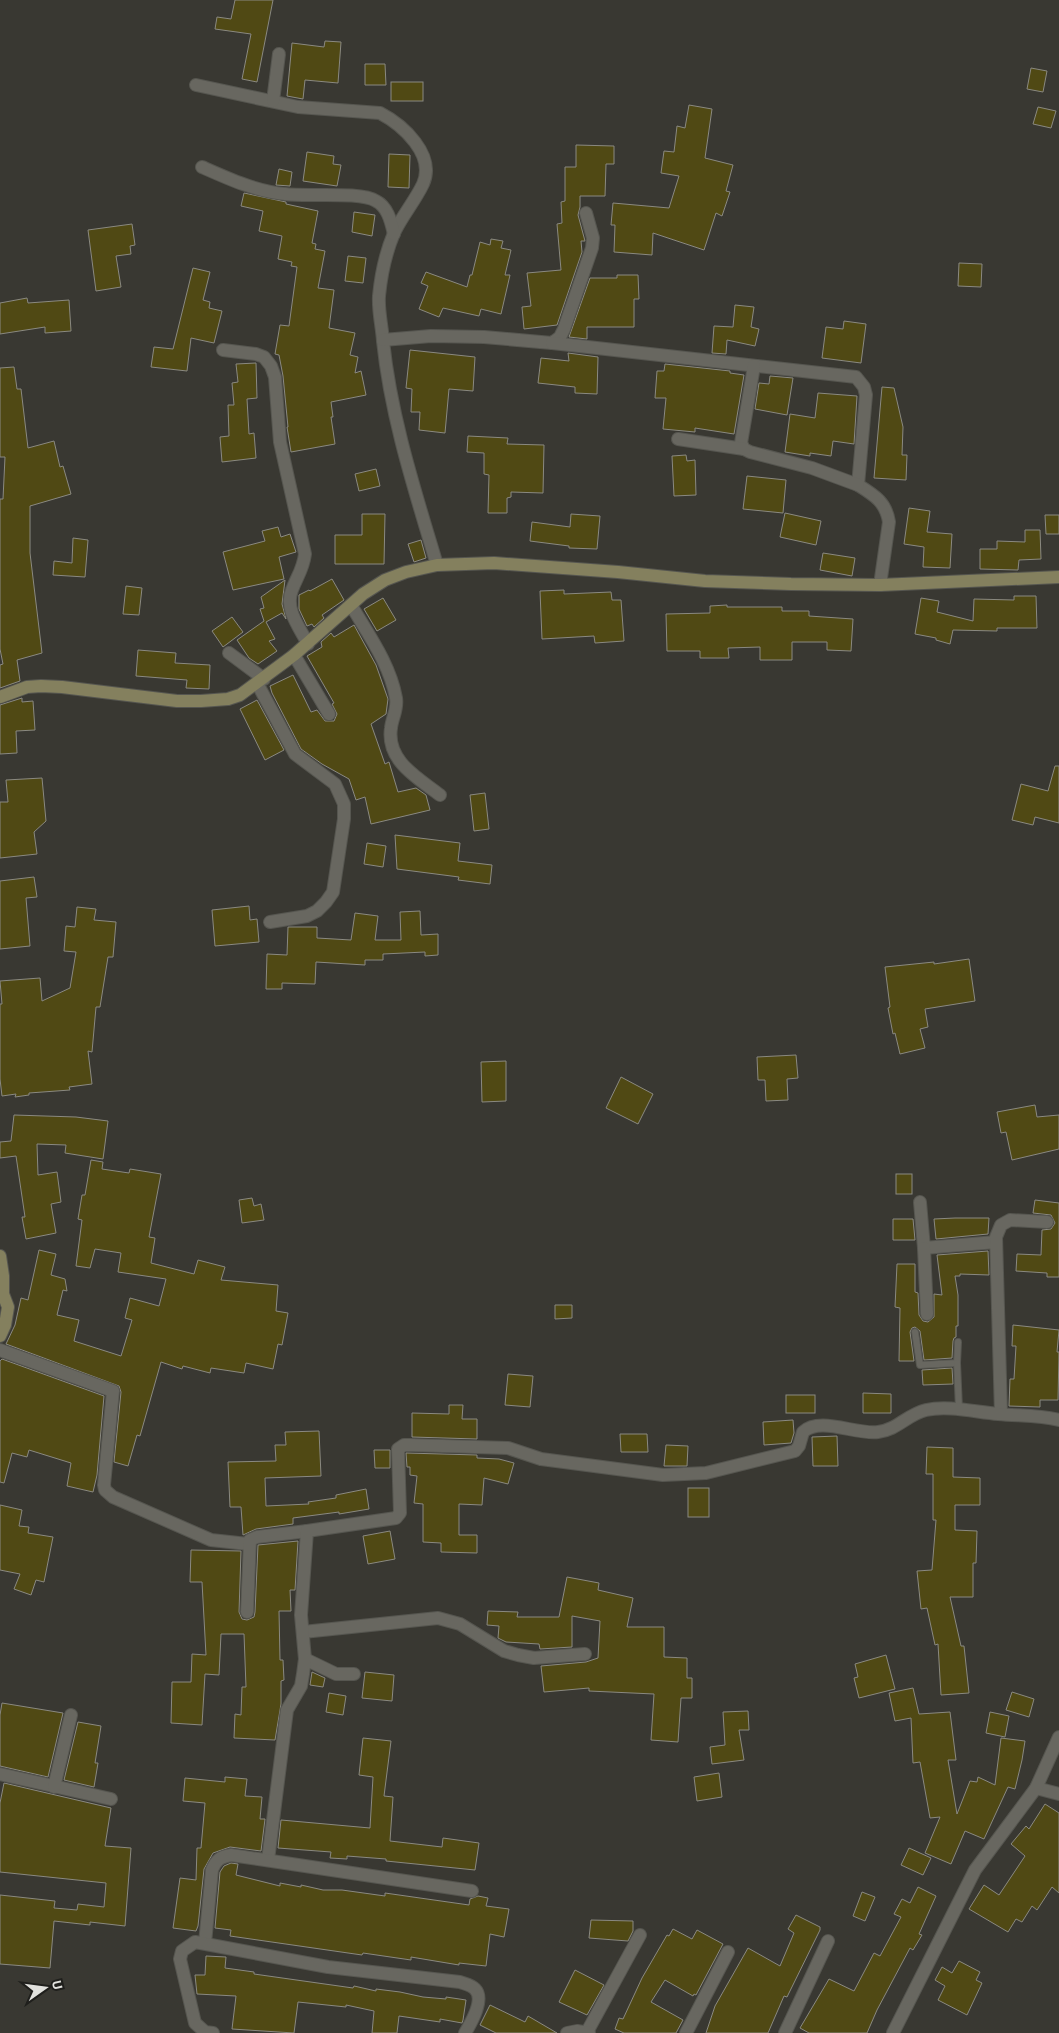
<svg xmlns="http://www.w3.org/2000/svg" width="1059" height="2033" font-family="'Alegreya Sans',sans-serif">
<rect width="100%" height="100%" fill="#393832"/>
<g fill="#504914" stroke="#8a8981">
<polygon points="235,0 273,0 257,82 242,79 251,34 215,29 217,17 231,19"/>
<polygon points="325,41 341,42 338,83 305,80 303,99 287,96 292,43 324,47"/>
<polygon points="365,64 385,64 386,85 365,85"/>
<polygon points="1031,68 1047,71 1043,92 1027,89"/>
<rect x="391" y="82" width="32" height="19"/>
<polygon points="689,105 712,109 705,158 733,165 726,191 730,192 722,216 716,213 704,250 653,233 652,255 614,252 615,225 611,225 613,203 669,208 679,176 661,173 664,151 674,152 677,126 685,128"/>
<polygon points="1038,107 1056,111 1051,128 1033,124"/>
<polygon points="576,145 614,146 614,164 606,164 605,196 580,196 580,207 578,215 585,241 581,241 582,252 557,325 524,329 522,307 531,306 527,273 561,270 557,224 562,223 561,202 565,201 565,167 576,167"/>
<polygon points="307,152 334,156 333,164 341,165 337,186 303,181"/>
<polygon points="389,154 410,155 409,188 388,187"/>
<polygon points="279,169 292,172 290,186 276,185"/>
<polygon points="244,193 286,202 286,204 318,211 312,243 316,244 315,249 325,251 318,288 334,290 329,328 355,333 350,355 358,357 355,373 361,371 366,395 331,402 333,417 331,417 335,444 291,452 287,427 288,427 283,376 279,355 275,354 280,325 289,326 297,267 291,266 292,262 278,259 282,236 259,231 263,211 241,206"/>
<polygon points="354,212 375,215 372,236 352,232"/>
<polygon points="132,224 135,245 130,246 131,254 116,256 121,287 96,291 88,230"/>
<polygon points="491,239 503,241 501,248 511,250 505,275 510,275 501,314 481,309 479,316 443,308 439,317 419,309 428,286 421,283 426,272 467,287 470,275 472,275 480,242 490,245"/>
<polygon points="348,256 366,258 363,283 345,281"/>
<polygon points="959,263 982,264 981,287 958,286"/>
<polygon points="193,268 210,272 203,300 210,302 209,308 222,311 214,343 191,338 187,371 151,367 154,347 173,349"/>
<polygon points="617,275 638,275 639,299 634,299 634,327 587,327 587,339 569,337 590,278 617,278"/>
<polygon points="27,298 28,303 69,300 71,331 45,333 45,327 0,334 0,303"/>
<polygon points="735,305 754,307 751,327 759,329 755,346 727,340 726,354 712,353 714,326 733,327"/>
<polygon points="844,321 866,324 861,363 822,358 826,327 843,329"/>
<polygon points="410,350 475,357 473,391 449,389 445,433 419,430 420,412 411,412 412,389 406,388"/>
<polygon points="568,353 598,357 597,394 575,393 575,387 538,383 541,358 569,361"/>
<polygon points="256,363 257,398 247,399 249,434 254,433 256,458 222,462 220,437 229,436 228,405 234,405 232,383 238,382 236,364"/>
<polygon points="665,364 730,371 730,373 744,375 734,434 695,428 695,432 663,429 666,398 655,398 657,371 664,371"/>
<polygon points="14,367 17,389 21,389 28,448 54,441 60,467 63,466 71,494 30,506 30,553 42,653 17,660 20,681 0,688 0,665 3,664 0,649 0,499 3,499 5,457 0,457 0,368"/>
<polygon points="770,376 793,378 787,415 755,409 759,383 769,384"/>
<polygon points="882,387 894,388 903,427 902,455 907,455 906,480 874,478"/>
<polygon points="818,393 857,396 854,444 833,441 831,456 810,453 810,456 785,452 790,414 815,418"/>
<polygon points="468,436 508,438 507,444 544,445 543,493 511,492 511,497 507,498 507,513 488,513 489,475 484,474 484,453 467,452"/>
<polygon points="686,455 687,461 695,460 696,495 674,496 672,456"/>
<polygon points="376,469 380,486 359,491 355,474"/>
<polygon points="747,476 786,480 783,513 743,509"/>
<polygon points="909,508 930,511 927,532 952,534 950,568 923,567 924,547 904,544"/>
<polygon points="785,513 821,521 816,545 780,537"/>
<polygon points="362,514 385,514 384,564 335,564 335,535 362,535"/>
<polygon points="571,514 600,516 597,549 569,548 569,546 530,541 532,522 570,527"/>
<polygon points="1045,515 1059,515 1059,534 1046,534"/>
<polygon points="278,527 281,537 290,534 296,552 279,557 284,579 233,590 223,552 265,541 262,531"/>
<polygon points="1025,530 1040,530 1041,559 1019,560 1018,570 980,569 980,549 997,549 997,541 1025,542"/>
<polygon points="73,538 88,540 85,577 53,575 54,561 72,563"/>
<polygon points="421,540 426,558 414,562 408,544"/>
<polygon points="823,553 855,558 852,576 820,570"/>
<polygon points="332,579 344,600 322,615 324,618 314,627 312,624 307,626 299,609 299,595 309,590 310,591"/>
<polygon points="285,580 282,604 286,619 282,613 266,622 275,639 269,641 277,651 258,664 249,658 237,640 264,621 260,609 264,608 261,597"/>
<polygon points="126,586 142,588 139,615 123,614"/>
<polygon points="564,590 564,594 611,592 612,600 621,600 624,641 595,643 594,636 542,639 540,591"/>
<polygon points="1014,596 1036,596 1037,628 997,628 997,631 953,630 950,644 936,640 936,638 915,634 921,598 939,601 937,612 973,621 974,599 1014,600"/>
<polygon points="383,598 396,620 377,631 364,609"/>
<polygon points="727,605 727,607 782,607 782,611 809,611 809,616 853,619 851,651 827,650 827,642 792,642 792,660 760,660 760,647 728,648 729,658 700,658 700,651 667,651 666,614 710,613 710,606"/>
<polygon points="232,617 243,632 223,647 212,631"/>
<polygon points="354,625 376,665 388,699 386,714 371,724 385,764 389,762 398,792 416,788 426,795 430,810 371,824 365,797 356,800 349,779 322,764 301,749 272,693 270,686 293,675 311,712 317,710 325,721 334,721 337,714 332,704 334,703 307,656 322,647 321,642 331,633 334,637"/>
<polygon points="138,650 176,653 175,663 210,665 209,689 186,688 187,680 136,676"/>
<polygon points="22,698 22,702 33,701 35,730 16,731 17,753 0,754 0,705"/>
<polygon points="257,700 284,750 265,760 240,709"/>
<polygon points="1055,766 1059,766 1059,823 1035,817 1033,825 1012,820 1021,784 1048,791"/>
<polygon points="42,778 46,821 34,832 37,854 0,858 0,802 8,802 6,780"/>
<polygon points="485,793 489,829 474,831 470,795"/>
<polygon points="395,835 460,843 458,861 492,865 490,884 458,880 459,877 397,869"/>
<polygon points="367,843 386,846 383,867 364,864"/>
<polygon points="34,877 37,897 26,898 30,946 0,949 0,881"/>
<polygon points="249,906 250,920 257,919 259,942 215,946 212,910"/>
<polygon points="77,907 96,909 94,920 116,922 113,957 108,957 100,1007 96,1007 92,1052 88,1051 92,1084 69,1087 70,1090 29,1093 29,1095 15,1097 16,1094 2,1096 0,1079 0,1004 2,1004 0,981 40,978 42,1001 70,988 76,952 64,951 66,926 75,927"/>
<polygon points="420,911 421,935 438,934 438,955 425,956 425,952 383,954 383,960 365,960 365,965 316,962 315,984 282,983 282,989 266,989 267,954 287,955 288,927 317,927 317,938 351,940 355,913 378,916 375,940 401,940 400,912"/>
<polygon points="969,959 975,1001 925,1009 928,1027 920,1029 925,1048 900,1054 895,1033 893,1034 888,1008 890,1007 885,967 934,962 934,964"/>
<polygon points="796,1055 798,1078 787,1079 788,1100 766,1101 765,1080 758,1080 757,1057"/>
<polygon points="506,1061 506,1101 482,1102 481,1062"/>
<polygon points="621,1077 653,1094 638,1124 606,1108"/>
<polygon points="1035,1105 1037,1117 1059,1115 1059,1149 1012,1160 1006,1132 1001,1133 997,1112"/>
<polygon points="14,1115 76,1117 108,1121 103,1159 65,1153 66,1145 37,1144 38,1175 57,1172 61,1202 51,1204 56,1233 26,1239 22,1217 25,1217 16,1156 0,1158 0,1142 11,1141"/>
<polygon points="91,1160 103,1162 102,1169 129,1173 130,1169 161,1174 149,1237 155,1238 151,1263 194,1274 198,1260 225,1267 221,1280 278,1285 276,1311 288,1313 282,1345 278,1344 273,1369 246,1363 244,1373 211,1368 210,1373 183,1366 182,1369 161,1362 140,1436 137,1435 128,1466 114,1462 121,1392 119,1386 6,1344 15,1325 21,1298 28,1300 39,1250 56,1254 51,1275 65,1279 67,1291 63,1290 57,1315 79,1320 74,1341 121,1356 132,1320 125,1318 130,1298 159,1306 166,1279 118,1272 121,1253 95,1249 90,1268 76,1266 82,1220 78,1219 82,1195 85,1195"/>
<rect x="896" y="1174" width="16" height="20"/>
<polygon points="252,1198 254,1206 261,1204 264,1220 242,1223 239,1200"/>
<polygon points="1035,1200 1059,1203 1059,1277 1047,1277 1047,1273 1016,1271 1017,1254 1041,1255 1042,1230 1051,1229 1055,1223 1051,1215 1033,1213"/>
<polygon points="955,1218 989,1218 988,1234 936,1239 934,1219"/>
<polygon points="893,1219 913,1219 915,1240 893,1240"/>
<polygon points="988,1251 989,1275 960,1274 960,1276 955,1276 958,1295 958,1326 956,1326 956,1337 954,1338 953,1341 952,1358 924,1360 920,1331 915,1327 912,1328 910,1332 914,1361 899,1361 900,1308 895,1307 897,1264 915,1264 915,1292 918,1293 919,1315 923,1321 928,1322 934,1317 934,1294 942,1295 937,1255"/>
<polygon points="555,1305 572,1305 572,1318 555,1319"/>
<polygon points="1013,1325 1059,1330 1057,1352 1059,1352 1058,1400 1040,1400 1040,1407 1009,1406 1010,1379 1014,1379 1016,1346 1012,1346"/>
<polygon points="2,1359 104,1396 97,1475 93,1492 67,1486 71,1463 29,1450 27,1457 12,1453 4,1483 0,1482 0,1361"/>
<polygon points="952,1368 953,1384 923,1385 922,1370"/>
<polygon points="508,1374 533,1376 530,1407 505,1405"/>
<polygon points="863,1393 891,1394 891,1413 863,1413"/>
<rect x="786" y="1395" width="29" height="18"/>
<polygon points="449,1405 463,1405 462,1419 477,1419 477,1439 412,1437 412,1413 449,1414"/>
<polygon points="793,1420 794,1433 791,1443 764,1445 763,1422"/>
<polygon points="319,1431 321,1476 265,1478 266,1506 309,1504 308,1502 336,1498 336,1495 366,1489 369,1509 339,1514 339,1512 293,1518 293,1524 256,1529 243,1535 241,1507 230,1507 228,1462 276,1461 275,1445 286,1445 285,1432"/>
<polygon points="620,1434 647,1434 648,1452 621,1452"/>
<polygon points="837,1436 838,1466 813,1466 812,1437"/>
<polygon points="666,1445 688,1446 687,1466 664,1466"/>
<polygon points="927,1447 953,1448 953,1477 980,1478 980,1505 955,1505 955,1530 977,1531 976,1563 973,1563 973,1597 950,1597 961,1646 964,1646 969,1693 941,1695 938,1644 935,1645 927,1608 921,1609 917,1571 932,1570 936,1520 933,1520 933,1474 926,1474"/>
<polygon points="374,1450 390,1450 390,1468 375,1468"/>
<polygon points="406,1453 477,1455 477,1458 499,1459 514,1463 508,1484 484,1478 482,1505 459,1504 459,1535 477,1535 477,1553 441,1552 441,1543 423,1542 423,1504 414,1503 417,1476 410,1475 410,1467 407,1467"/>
<rect x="688" y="1488" width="21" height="29"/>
<polygon points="0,1505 22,1510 19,1526 29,1527 28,1533 53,1537 44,1582 36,1580 31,1595 14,1589 20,1574 0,1570"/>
<polygon points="390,1531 395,1559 368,1564 363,1536"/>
<polygon points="298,1541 295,1590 290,1590 291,1611 279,1611 280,1660 283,1660 284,1680 281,1681 281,1704 275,1740 234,1738 235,1714 241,1715 242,1687 246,1687 244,1634 221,1634 219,1675 205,1674 202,1725 171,1723 172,1682 191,1682 192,1654 206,1655 202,1582 190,1582 191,1550 241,1551 239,1612 242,1619 247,1620 254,1617 255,1612 258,1545"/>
<polygon points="567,1577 599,1583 598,1590 633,1598 627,1627 664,1627 664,1657 687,1658 687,1678 692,1678 692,1698 681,1698 678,1742 651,1740 654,1694 589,1691 589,1688 544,1692 541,1666 586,1662 598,1658 600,1621 572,1616 572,1647 540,1649 539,1644 506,1642 498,1638 499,1626 487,1625 488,1611 518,1612 517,1617 559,1617"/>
<polygon points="886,1655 895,1689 859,1698 854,1678 858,1677 855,1664"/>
<polygon points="312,1672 325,1678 323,1687 310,1685"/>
<polygon points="365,1672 394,1675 392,1701 362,1698"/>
<polygon points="913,1688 919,1714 950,1712 956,1760 948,1760 957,1814 970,1781 977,1782 978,1777 995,1785 1001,1738 1025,1741 1022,1760 1015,1789 1008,1787 984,1839 965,1831 951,1864 925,1853 940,1817 930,1818 920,1762 913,1763 911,1718 895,1721 889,1693"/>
<polygon points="1012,1692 1034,1699 1029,1717 1006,1710"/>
<polygon points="329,1693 346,1696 343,1715 326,1712"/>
<polygon points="2,1703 63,1713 48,1777 0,1766 0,1715"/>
<polygon points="748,1711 749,1730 739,1730 744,1760 712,1764 710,1747 725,1745 723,1712"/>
<polygon points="990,1712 1009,1716 1005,1737 986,1733"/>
<polygon points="78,1722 101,1726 95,1763 98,1763 94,1787 64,1780"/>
<polygon points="363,1738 391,1741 384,1796 393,1797 390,1841 442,1847 443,1838 479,1843 475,1870 386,1861 386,1859 347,1856 347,1859 330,1858 331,1852 278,1848 281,1820 370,1828 373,1777 359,1775"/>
<polygon points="719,1773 722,1797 697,1801 694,1777"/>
<polygon points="225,1777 247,1779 245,1796 262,1797 260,1819 265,1819 261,1851 230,1847 213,1853 204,1869 198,1926 196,1931 173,1928 180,1878 196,1880 197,1848 201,1848 205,1803 183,1801 185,1778 225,1782"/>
<polygon points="4,1783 111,1808 105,1846 131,1848 125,1926 90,1922 90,1925 54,1921 50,1968 0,1964 0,1895 55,1901 54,1908 77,1910 78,1904 104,1907 106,1883 0,1872 0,1803"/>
<polygon points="1045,1804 1059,1813 1059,1893 1052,1887 1037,1910 1032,1906 1022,1922 1016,1919 1008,1932 969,1909 984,1885 999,1895 1025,1856 1011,1844 1026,1826 1029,1829"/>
<polygon points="909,1848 931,1858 923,1875 901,1865"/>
<polygon points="231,1863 238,1864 236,1875 280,1886 280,1883 301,1887 301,1885 323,1890 342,1890 385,1896 385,1893 469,1905 470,1899 478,1896 488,1898 486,1906 509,1909 504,1937 490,1934 486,1966 459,1963 459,1965 411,1957 411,1960 363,1953 362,1955 230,1936 231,1930 215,1928 220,1872 224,1866"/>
<polygon points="918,1887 936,1896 919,1934 922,1935 913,1950 910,1948 877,2010 867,2033 809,2033 800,2028 829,1979 854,1991 874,1953 880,1956 901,1917 894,1914 902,1899 910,1903"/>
<polygon points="862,1892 875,1897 865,1921 853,1916"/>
<polygon points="796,1915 820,1927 820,1930 787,1997 784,1996 768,2033 706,2033 715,2006 748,1948 780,1966 794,1933 788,1929"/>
<polygon points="591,1920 633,1921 633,1931 628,1941 589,1938"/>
<polygon points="673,1929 692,1939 697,1930 723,1944 696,1995 694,1994 693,1996 665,1980 651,2002 683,2020 676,2033 624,2033 615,2029 619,2018 623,2019 642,1978 667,1935 669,1936"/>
<polygon points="206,1956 226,1957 225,1968 254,1972 254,1974 353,1988 354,1986 376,1991 376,1989 400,1992 423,1997 446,1999 446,1997 466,2000 463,2020 462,2023 440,2019 440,2022 399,2016 397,2033 372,2033 374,2011 346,2005 346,2007 298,2002 294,2033 232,2029 236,1996 197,1994 195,1975 205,1975"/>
<polygon points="959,1961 980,1972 976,1980 982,1983 967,2015 938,2000 945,1986 935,1980 942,1967 952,1973"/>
<polygon points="575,1970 604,1985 587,2015 559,2002"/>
<polygon points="490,2005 525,2022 528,2016 557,2033 496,2033 480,2025"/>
</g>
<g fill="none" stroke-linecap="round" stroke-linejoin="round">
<g stroke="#565650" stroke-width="8">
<g id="lane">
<polyline points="915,1332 920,1365 957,1363 958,1342"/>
<polyline points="957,1363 959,1409"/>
</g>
</g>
<g stroke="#565650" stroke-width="14">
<g id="street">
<path d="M196,85L298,107L380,113C403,125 436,155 423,184C415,201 402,216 394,233C386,252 381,275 379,296C378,311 382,326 383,341C391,418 415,491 437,565"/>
<polyline points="273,101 279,54"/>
<path d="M202,167C229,179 255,191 285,194C307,197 361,191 376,201C388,207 391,222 394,234"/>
<polyline points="383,340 431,336 484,337 552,343 560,337 564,329 592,248 593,238 586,213"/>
<path d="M552,343L856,377L864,387L866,395L858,485C874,495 886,502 889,522L880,585"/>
<path d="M223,350L256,354L264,357L271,366L275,377L280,442L305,554C303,570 297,576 292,590C284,609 300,628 308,644"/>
<polyline points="754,366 741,443 744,449 750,452 812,468 858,485"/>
<polyline points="678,439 744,449"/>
<path d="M351,605C368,634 390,664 396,698C398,709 392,718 391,728C386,761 418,778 440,795"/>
<polyline points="229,653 264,679"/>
<polyline points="294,655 329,714"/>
<polyline points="257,683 295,754 335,784 344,804 344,819 333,892 326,902 317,911 307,916 270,922"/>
<polyline points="920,1202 924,1248 996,1242"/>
<polyline points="924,1248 927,1314"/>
<polyline points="0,1350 113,1391 104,1485 105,1490 113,1497 211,1540 248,1544"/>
<polyline points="1001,1414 996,1237 1001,1225 1010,1220 1047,1222"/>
<polyline points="247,1612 250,1540 257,1537 307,1531"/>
<polyline points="303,1632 438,1618 460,1624 504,1651 518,1655 534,1658 585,1654"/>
<polyline points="305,1659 336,1674 354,1674"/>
<polyline points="0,1774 111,1799"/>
<polyline points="54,1787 71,1715"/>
<polyline points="1036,1788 1059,1794"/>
<path d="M268,1860L287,1710L301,1686L303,1674L305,1659L301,1615L307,1531L396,1518L400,1513L398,1449L404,1445H410L508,1448L541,1459L663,1475L706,1473L795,1451L799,1446L803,1432C820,1416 856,1435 878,1432C897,1430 908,1414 926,1410C948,1405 975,1412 998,1414C1019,1416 1039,1415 1059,1420"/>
<path d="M205,1943L212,1870C216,1860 220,1857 231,1855L472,1891"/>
<polyline points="587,2032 640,1935"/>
<path d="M213,2033L205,2032L195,2023L180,1959L182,1951L195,1942L328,1967L460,1982C465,1984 471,1985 475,1989C485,1999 471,2023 465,2033"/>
<polyline points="567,2033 577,2031 589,2033"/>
<polyline points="686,2033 728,1952"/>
<polyline points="785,2033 828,1941"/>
<polyline points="893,2033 975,1870 1036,1788 1059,1737"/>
</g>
</g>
<g stroke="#565650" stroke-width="14">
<g id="secondary">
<polyline points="0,697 27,687 41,686 62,687 177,701 201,701 228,699 240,695 294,655 363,594 385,580 406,572 437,565 494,563 618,572 705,581 791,584 880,585 1059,577"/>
<polyline points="0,1256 3,1276 3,1294 8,1307 5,1325 0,1336"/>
</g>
</g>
<use href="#lane" stroke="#686760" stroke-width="6"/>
<use href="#street" stroke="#686760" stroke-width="12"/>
<use href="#secondary" stroke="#84805e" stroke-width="12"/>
</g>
<g transform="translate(45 1988) rotate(76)" stroke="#1f1f1c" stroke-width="4" paint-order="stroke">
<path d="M0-4L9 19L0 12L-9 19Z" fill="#e2e2de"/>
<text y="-8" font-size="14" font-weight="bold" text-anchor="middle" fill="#e2e2de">U</text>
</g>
</svg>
